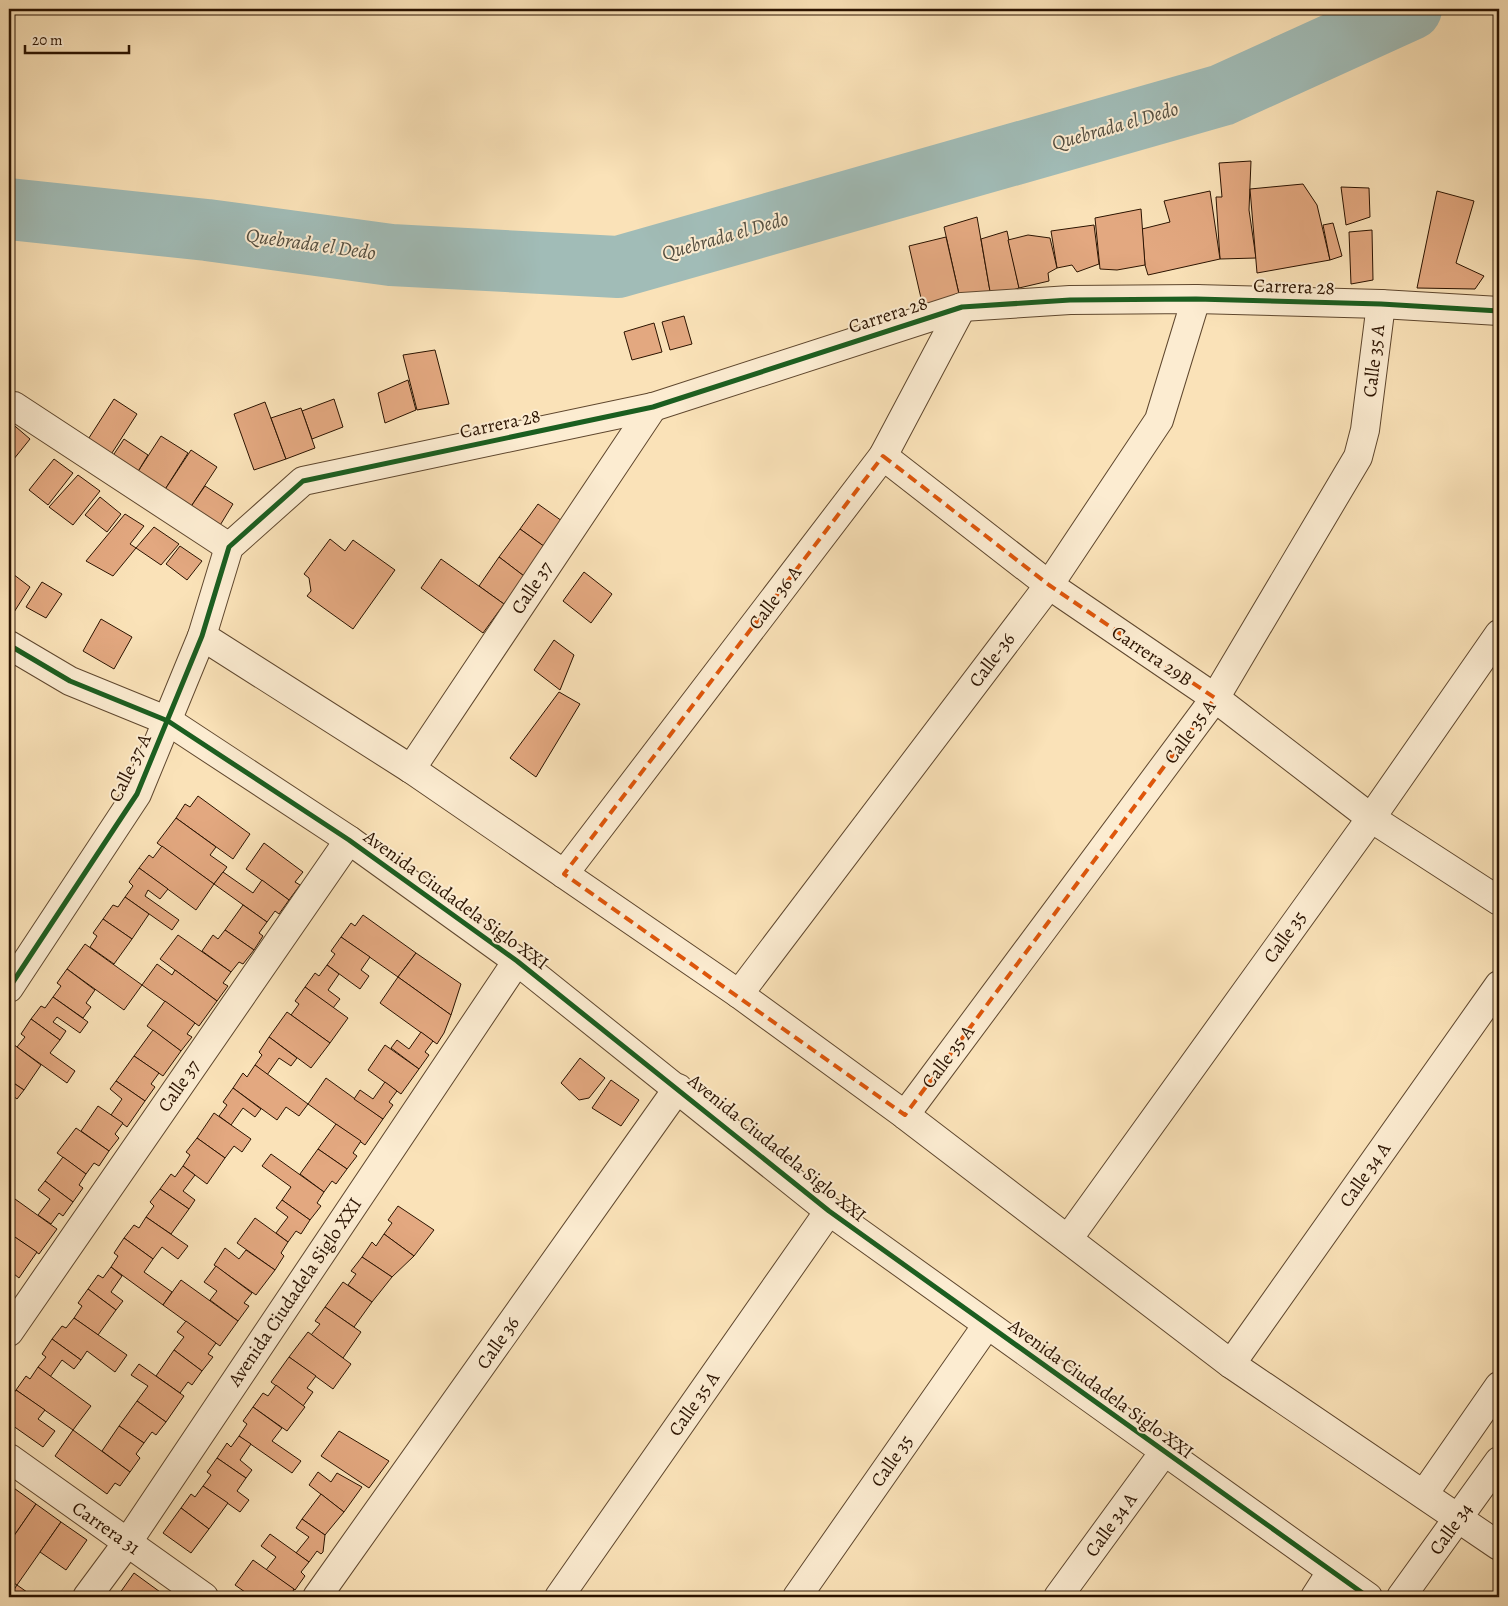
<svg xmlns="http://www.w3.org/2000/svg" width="1508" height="1606" font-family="Alegreya,serif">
<rect width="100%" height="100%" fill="#fae2b8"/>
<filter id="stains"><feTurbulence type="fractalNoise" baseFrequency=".004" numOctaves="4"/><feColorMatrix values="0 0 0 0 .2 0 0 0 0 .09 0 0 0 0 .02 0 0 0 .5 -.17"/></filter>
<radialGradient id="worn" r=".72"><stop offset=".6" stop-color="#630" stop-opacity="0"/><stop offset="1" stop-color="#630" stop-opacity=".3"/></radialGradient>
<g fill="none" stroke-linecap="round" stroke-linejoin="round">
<polyline stroke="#a1bcb7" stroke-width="62" points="9,209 207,230 391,255 618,267 1222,95 1411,9"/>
</g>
<g fill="#e3a880" stroke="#2b1300">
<polygon points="1251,161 1249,210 1256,258 1220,259 1216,197 1222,197 1219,163"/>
<polygon points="1303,184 1317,205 1330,260 1257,273 1250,189"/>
<polygon points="1341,187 1369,188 1370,217 1346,225"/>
<polygon points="1210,191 1220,259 1148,275 1145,265 1142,229 1170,222 1164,201"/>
<polygon points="1437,191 1474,201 1456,263 1484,276 1475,289 1417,288"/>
<polygon points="1141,209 1145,265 1117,270 1100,269 1095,218"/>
<polygon points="977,217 991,297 961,303 944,227"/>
<polygon points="1333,223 1342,256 1330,260 1323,225"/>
<polygon points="1094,225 1099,264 1077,272 1072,265 1057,268 1051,231"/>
<polygon points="1372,230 1373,280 1351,284 1349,232"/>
<polygon points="1007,231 1019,288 991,297 981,239"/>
<polygon points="1028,235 1050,238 1057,268 1048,273 1049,281 1019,288 1008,240"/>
<polygon points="946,237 961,303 924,311 909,246"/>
<polygon points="684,316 692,344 670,350 662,322"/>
<polygon points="654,323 662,352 632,360 624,332"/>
<polygon points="435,350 449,404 417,410 403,355"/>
<polygon points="408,380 416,410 385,423 378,393"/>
<polygon points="114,399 137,414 110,456 87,441"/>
<polygon points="334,399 343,427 312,439 302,411"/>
<polygon points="265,402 286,459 254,470 234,414"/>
<polygon points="301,408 315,448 286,459 271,418"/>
<polygon points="9,421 30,439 9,465"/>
<polygon points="161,436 188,453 164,491 137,473"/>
<polygon points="124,439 148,455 137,473 112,457"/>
<polygon points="191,450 217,467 190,508 164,491"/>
<polygon points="54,459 73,473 48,505 29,490"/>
<polygon points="78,475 100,491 73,525 49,507"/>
<polygon points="205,486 233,504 219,527 190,508"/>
<polygon points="100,497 121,514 107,532 85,515"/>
<polygon points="538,504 562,521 545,547 520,529"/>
<polygon points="125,514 144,526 130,544 136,548 113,576 86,561"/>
<polygon points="154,527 179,544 161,565 136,548"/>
<polygon points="520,529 545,547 524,576 499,557"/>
<polygon points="330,539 345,551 353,540 395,570 353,629 307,596 311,591 309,578 304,574"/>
<polygon points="180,546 202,561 187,580 166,564"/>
<polygon points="499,557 524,576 504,604 479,586"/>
<polygon points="441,559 504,604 483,633 421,588"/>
<polygon points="9,571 30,587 9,620"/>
<polygon points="584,572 612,594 591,623 563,601"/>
<polygon points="42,582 62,594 46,618 26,607"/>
<polygon points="101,619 132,637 114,669 83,651"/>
<polygon points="554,640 574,655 560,690 534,670"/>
<polygon points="559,692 580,704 536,777 510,758"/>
<polygon points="198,796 250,834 233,859 176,818 185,804 190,807"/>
<polygon points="176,818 216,847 210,855 227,867 214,884 157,843"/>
<polygon points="264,843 303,872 295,882 300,885 289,900 246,869"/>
<polygon points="162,846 214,884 196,910 139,868 149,855 153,858"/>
<polygon points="139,868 168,889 160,899 148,890 145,896 179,920 172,930 125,897 133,886 129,882"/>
<polygon points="223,872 253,893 262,880 289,900 279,914 275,911 267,922 214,884"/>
<polygon points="125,897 149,914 132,939 103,919 113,905 118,907"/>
<polygon points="243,905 267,922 259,933 263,936 254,950 225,930"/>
<polygon points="363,915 416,953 398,977 341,937 351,923 355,926"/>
<polygon points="103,919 132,939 114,964 90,947 97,936 93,933"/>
<polygon points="225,930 254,950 243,964 239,962 231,972 202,951 213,935 218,939"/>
<polygon points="178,935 231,972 223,983 228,986 217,1001 160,959"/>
<polygon points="341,937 370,957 361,970 369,976 360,989 327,965 335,954 331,951"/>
<polygon points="85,944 142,985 124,1010 67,969"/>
<polygon points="416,953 461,984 451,1015 398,977"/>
<polygon points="157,964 172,975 175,970 217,1001 199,1026 142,985"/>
<polygon points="327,965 339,974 328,990 340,999 333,1008 305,987 315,973 319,976"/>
<polygon points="67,969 95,990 86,1003 91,1007 83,1018 53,997 61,986 57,983"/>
<polygon points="398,977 451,1015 444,1033 437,1044 380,1003"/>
<polygon points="305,987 348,1018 330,1043 291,1015 299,1004 295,1001"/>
<polygon points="53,997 88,1022 80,1033 57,1017 53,1022 66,1031 60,1040 31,1019 41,1006 45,1008"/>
<polygon points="165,1001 195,1023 187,1034 192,1037 181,1051 147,1026"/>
<polygon points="287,1012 330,1043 311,1068 269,1037"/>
<polygon points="31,1019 60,1040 50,1053 75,1071 67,1083 17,1047 25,1037 21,1034"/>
<polygon points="153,1030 181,1051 163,1076 134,1056"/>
<polygon points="421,1032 433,1041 425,1052 429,1055 419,1069 391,1048 397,1040 409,1049"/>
<polygon points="269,1037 297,1058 291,1066 279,1058 267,1075 255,1065 262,1055 259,1052"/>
<polygon points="13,1044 41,1065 24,1090 9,1080 9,1050"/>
<polygon points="385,1045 419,1069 401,1094 368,1070"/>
<polygon points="134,1056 159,1073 151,1084 155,1087 145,1101 116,1081"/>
<polygon points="580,1058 605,1078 589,1098 579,1100 561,1083"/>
<polygon points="255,1065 308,1104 299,1116 286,1107 277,1120 233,1088 243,1073 247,1077"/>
<polygon points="326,1078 383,1119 365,1145 308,1104"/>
<polygon points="9,1080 24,1090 17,1099 9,1093"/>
<polygon points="611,1080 639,1100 621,1126 592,1108"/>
<polygon points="116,1081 145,1101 127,1127 111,1115 122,1099 110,1089"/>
<polygon points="385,1082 397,1091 389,1102 393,1105 383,1119 354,1099 360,1090 373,1099"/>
<polygon points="233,1088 261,1109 255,1117 243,1108 231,1125 219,1116 227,1105 223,1102"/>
<polygon points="98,1106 123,1123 115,1134 119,1138 109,1151 81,1131"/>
<polygon points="214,1113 251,1139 242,1152 234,1146 225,1158 197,1138"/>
<polygon points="336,1124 361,1141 353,1153 357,1156 347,1169 318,1149"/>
<polygon points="76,1128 109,1151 99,1166 94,1163 86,1174 57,1153"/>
<polygon points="197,1138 225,1158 207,1184 183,1166 190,1155 186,1152"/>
<polygon points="318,1149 347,1169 336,1184 332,1181 324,1192 300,1174"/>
<polygon points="271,1154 324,1192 317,1203 321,1206 310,1220 282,1200 291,1187 262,1166"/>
<polygon points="63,1157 86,1174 79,1185 83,1188 73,1202 45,1181"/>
<polygon points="183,1166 195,1175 183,1191 195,1200 189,1209 160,1189 171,1174 175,1177"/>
<polygon points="45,1181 73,1202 63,1216 59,1213 51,1224 38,1215 50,1199 38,1190"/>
<polygon points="160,1189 189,1209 171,1234 146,1217 154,1206 150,1202"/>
<polygon points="15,1199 57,1229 39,1254 9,1233 9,1208"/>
<polygon points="282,1200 310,1220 301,1234 296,1231 288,1242 276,1233 288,1217 276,1208"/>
<polygon points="398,1206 434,1230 414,1256 384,1234 392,1223 388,1220"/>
<polygon points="146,1217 188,1246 178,1259 162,1247 153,1259 124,1238 134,1225 139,1228"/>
<polygon points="255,1218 288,1242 281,1253 284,1256 275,1270 237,1243"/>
<polygon points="9,1233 37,1252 19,1278 9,1270"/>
<polygon points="384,1234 414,1256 392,1277 362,1257 372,1242 376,1246"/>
<polygon points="124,1238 153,1259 144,1272 172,1292 163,1305 111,1267 118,1256 114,1253"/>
<polygon points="225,1248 239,1259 246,1250 275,1270 256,1295 214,1265"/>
<polygon points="362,1257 392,1277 372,1302 348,1285 356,1274 351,1271"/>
<polygon points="216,1266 252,1293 244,1303 249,1306 238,1321 210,1300 217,1291 204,1282"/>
<polygon points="111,1267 122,1276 111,1292 123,1301 116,1310 88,1289 98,1275 103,1278"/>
<polygon points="181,1280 238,1321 220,1346 163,1305"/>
<polygon points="343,1282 372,1302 354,1327 325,1307"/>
<polygon points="88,1289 116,1310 98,1335 74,1318 82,1306 78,1303"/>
<polygon points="325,1307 361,1332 343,1358 311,1335 320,1324 315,1321"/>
<polygon points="74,1318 127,1355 115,1372 87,1351 81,1360 52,1339 62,1326 66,1328"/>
<polygon points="186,1321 216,1343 208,1354 213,1357 202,1371 174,1350 184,1337 177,1332"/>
<polygon points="308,1332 351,1364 333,1389 289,1357"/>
<polygon points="52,1339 81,1360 74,1369 62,1360 50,1377 38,1367 46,1357 42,1354"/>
<polygon points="174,1350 202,1371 192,1385 188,1382 180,1393 156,1376"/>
<polygon points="289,1357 316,1376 307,1388 313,1392 303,1406 271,1382"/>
<polygon points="139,1364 184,1396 166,1422 137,1401 148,1386 131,1375"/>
<polygon points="38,1367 91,1406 73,1430 16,1390 26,1376 30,1379"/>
<polygon points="276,1385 305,1407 287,1431 253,1407 263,1393 268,1396"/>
<polygon points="16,1390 45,1410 38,1419 55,1431 43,1447 9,1423 9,1400"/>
<polygon points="137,1401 166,1422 156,1435 152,1432 144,1443 119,1426"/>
<polygon points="253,1407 282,1428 272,1441 301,1461 292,1473 239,1436 247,1424 243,1421"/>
<polygon points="119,1426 144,1443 136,1454 140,1458 130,1472 102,1451"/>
<polygon points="73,1430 130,1472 120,1486 115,1483 107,1494 55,1456"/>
<polygon points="339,1431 389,1461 369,1488 321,1456"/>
<polygon points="239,1436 251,1444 240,1460 252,1470 246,1478 217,1458 227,1443 231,1447"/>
<polygon points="217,1458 246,1478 237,1491 249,1500 240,1512 203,1486 211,1475 207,1472"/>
<polygon points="318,1472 331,1482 337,1473 362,1487 344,1512 309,1485"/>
<polygon points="11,1486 36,1504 9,1543 9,1489"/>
<polygon points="203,1486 228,1503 209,1529 181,1508 191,1494 195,1497"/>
<polygon points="321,1494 344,1512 325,1535 302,1519"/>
<polygon points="36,1504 61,1522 17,1585 9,1580 9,1543"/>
<polygon points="181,1508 209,1529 191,1553 163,1533"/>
<polygon points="302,1519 325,1535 323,1552 321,1554 317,1551 309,1562 296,1553 309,1537 296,1528"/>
<polygon points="61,1522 87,1540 66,1570 40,1552"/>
<polygon points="270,1534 309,1562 301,1572 305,1576 295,1590 266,1570 276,1557 261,1546"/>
<polygon points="253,1560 294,1589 290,1597 252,1597 235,1585"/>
<polygon points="134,1573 167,1597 117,1597"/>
<polygon points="17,1585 34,1597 9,1597"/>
</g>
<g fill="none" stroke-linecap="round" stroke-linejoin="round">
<g stroke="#5f472e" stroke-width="30">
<g id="minor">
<polyline points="14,406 229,547"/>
<polyline points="883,456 1049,585 1215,698 1371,818 1499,901"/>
<polyline points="202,636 411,769 739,994 905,1115 1231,1364 1499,1546"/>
<polyline points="9,645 70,681 168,721 349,840 517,961 829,1211 1368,1597"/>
<polyline points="411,769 653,407"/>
<polyline points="564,874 883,456 962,307"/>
<polyline points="9,988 137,794 202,636 229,547 303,481 653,407 962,307 1070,300 1196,299 1381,304 1499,311"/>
<polyline points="739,994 1049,585 1159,420 1196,299"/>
<polyline points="905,1115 1215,698 1358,457 1365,430 1381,304"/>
<polyline points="1068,1239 1371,818 1499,634"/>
<polyline points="9,1332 349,840"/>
<polyline points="1231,1364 1499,985"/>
<polyline points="9,1458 204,1597"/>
<polyline points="1424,1494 1499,1386"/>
<polyline points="87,1597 127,1543 517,961"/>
<polyline points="317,1597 678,1088"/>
<polyline points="559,1597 829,1211"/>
<polyline points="797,1597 987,1325"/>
<polyline points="1058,1597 1164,1452"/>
<polyline points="1315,1597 1331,1572"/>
<polyline points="1401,1597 1499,1461"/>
</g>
</g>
<use href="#minor" stroke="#fcecd1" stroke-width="28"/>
<g stroke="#fcecd1" stroke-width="8">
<g id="cycleway">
<polyline points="9,645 70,681 168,721 349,840 517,961 829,1211 1368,1597"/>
<polyline points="9,988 137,794 202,636 229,547 303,481 653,407 962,307 1070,300 1196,299 1381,304 1499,311"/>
</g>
</g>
<use href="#cycleway" stroke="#1b5e20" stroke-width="5"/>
</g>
<path fill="none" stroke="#df560b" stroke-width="4" stroke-dasharray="10 6" stroke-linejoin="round" d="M883,456L1049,585L1215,698L905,1115L564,874Z"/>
<g text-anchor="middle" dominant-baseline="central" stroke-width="4" stroke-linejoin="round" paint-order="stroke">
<g font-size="19" fill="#2b1300" stroke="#fcecd1">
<text transform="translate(1294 287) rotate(2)">Carrera 28</text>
<text transform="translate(888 315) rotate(-18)">Carrera 28</text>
<text transform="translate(1374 361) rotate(-83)">Calle 35 A</text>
<text transform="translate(500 424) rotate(-12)">Carrera 28</text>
<text transform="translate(532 588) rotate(-56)">Calle 37</text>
<text transform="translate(775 598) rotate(-53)">Calle 36 A</text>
<text transform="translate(1152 656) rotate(34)">Carrera 29B</text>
<text transform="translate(992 660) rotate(-53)">Calle-36</text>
<text transform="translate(1190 732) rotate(-54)">Calle 35 A</text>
<text transform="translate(130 768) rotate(-64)">Calle 37 A</text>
<text transform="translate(456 900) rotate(36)">Avenida Ciudadela Siglo XXI</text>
<text transform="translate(1285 937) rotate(-54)">Calle 35</text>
<text transform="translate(948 1057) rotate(-53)">Calle 35 A</text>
<text transform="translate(179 1086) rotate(-55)">Calle 37</text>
<text transform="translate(777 1148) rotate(39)">Avenida Ciudadela Siglo XXI</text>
<text transform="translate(1365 1175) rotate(-55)">Calle 34 A</text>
<text transform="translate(295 1292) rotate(-56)">Avenida Ciudadela Siglo XXI</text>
<text transform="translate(498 1343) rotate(-55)">Calle 36</text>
<text transform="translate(1101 1389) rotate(36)">Avenida Ciudadela Siglo XXI</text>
<text transform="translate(694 1404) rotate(-55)">Calle 35 A</text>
<text transform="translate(892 1461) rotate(-55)">Calle 35</text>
<text transform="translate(1111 1525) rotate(-54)">Calle 34 A</text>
<text transform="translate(106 1528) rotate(35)">Carrera 31</text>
<text transform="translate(1451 1529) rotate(-54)">Calle 34</text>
</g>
<g font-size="20" font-style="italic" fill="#544e40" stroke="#fcecd1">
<text transform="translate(1115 126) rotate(-16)">Quebrada el Dedo</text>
<text transform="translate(725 236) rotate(-16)">Quebrada el Dedo</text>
<text transform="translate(311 244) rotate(8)">Quebrada el Dedo</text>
</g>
</g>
<rect width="1508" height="1606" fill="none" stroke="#fae2b8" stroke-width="30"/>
<rect x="10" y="10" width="1488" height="1586" fill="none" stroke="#2b1300" stroke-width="2.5"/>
<rect x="15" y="15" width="1478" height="1576" fill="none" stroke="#2b1300"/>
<path d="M25 45v8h104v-8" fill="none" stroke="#2b1300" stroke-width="2.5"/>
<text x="32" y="45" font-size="15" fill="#2b1300" stroke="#fcecd1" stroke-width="4" paint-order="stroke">20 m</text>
<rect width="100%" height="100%" filter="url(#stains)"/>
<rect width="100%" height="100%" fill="url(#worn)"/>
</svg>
